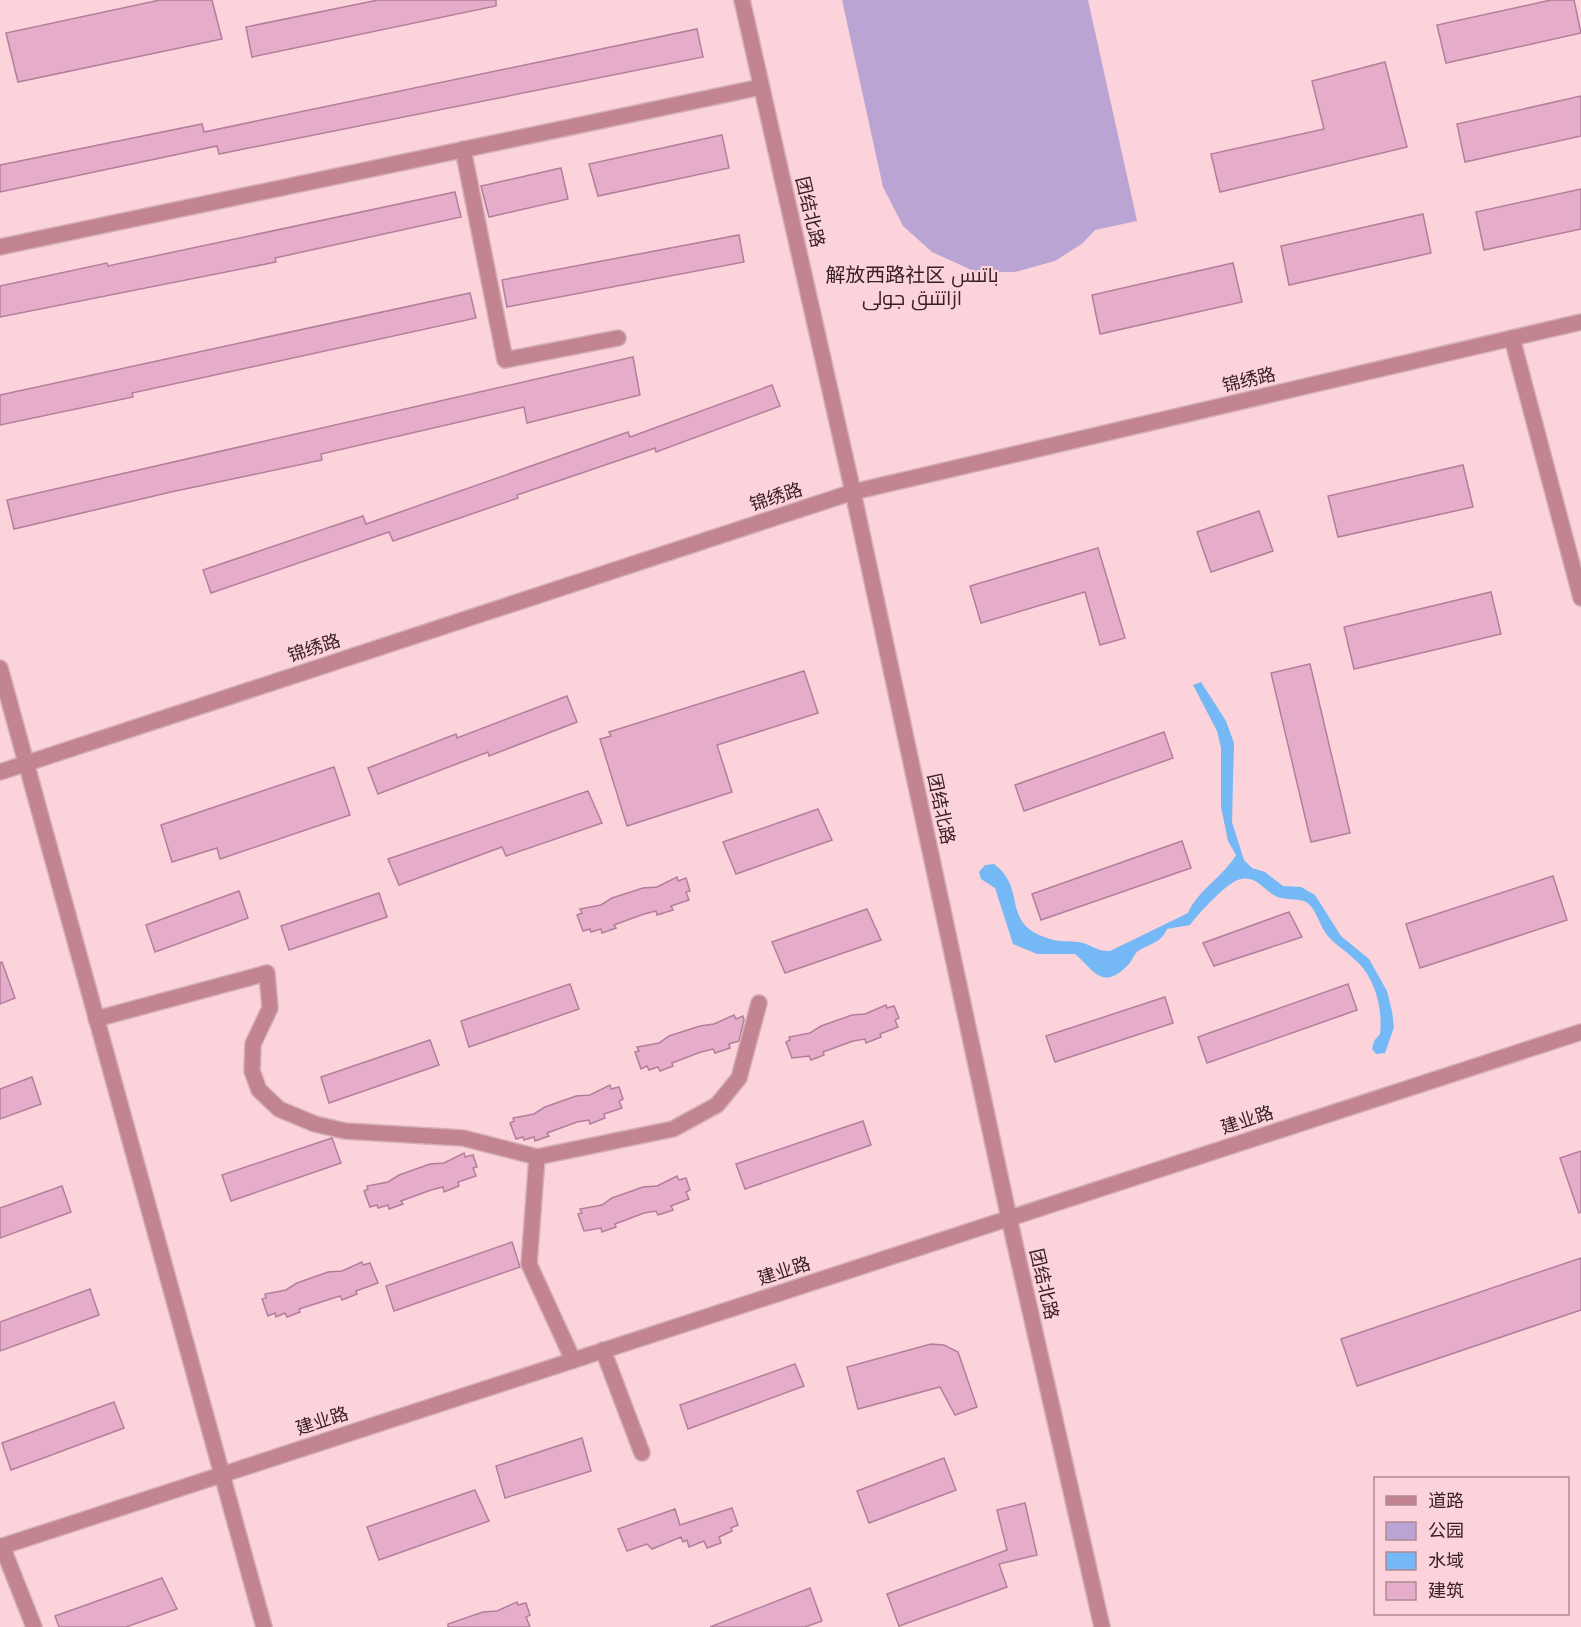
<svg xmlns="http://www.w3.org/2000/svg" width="1581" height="1627" font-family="Jost,Cairo,'Noto Sans SC',sans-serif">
<rect width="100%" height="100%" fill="#fcd3da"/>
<polygon fill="#baa4d4" points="842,0 1088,0 1137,221 1095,230 1083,243 1055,261 1015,272 976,272 932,252 903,226 883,187"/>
<path fill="#74b9f5" d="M1201,682L1226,721L1234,743L1232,822L1244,860L1252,868L1265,872L1283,886L1301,887L1315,895L1341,936L1369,959L1387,991L1392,1011L1394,1027L1385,1053L1376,1054L1372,1049L1374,1041L1380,1034C1383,1009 1375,976 1354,959C1345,950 1335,945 1327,935C1319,925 1316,906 1304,901C1294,898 1282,901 1272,894C1262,887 1255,876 1241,879C1228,881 1198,914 1190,925L1167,929C1161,943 1151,943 1138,951C1133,955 1132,962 1127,966C1102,991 1094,970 1075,954H1037L1013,944L995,888L981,879L979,872L985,865L994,864C1028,889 1000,923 1047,938C1057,942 1068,941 1079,942C1091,944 1097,952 1110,951L1188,913C1198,890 1223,877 1236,855L1228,841L1221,807V748L1217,731L1193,685Z"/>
<g fill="#e6adcb" stroke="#b47e9b" stroke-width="1.5">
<polygon points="160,0 212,0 222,39 18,82 6,33"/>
<polygon points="378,0 496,0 496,6 252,57 246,27"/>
<polygon points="1551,0 1574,0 1581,33 1446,63 1437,25"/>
<polygon points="697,29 703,57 219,154 217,146 0,192 0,165 202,124 204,132"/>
<polygon points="1385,62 1407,147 1220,192 1211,154 1324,129 1312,81"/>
<polygon points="1581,96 1581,136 1465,162 1457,124"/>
<polygon points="722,135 729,168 598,196 589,164"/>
<polygon points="561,168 568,199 489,217 481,186"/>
<polygon points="1581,189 1581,229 1484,250 1476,212"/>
<polygon points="455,192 461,217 275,258 276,262 0,317 0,286 107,263 108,266"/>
<polygon points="1423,214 1431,253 1289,285 1281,246"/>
<polygon points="739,235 744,262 507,307 502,280"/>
<polygon points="1233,263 1242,302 1100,334 1092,295"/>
<polygon points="470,293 476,318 132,393 133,397 0,425 0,395"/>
<polygon points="633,357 640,395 527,423 524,407 321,454 322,460 171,492 14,529 7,500"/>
<polygon points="772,385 780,406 656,452 655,448 517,495 518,498 393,541 389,532 211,593 203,570 363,516 366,524 628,432 630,437"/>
<polygon points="1463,465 1473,507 1338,537 1328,496"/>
<polygon points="1259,511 1273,551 1211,572 1197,532"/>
<polygon points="1098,548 1125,638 1100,645 1085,592 981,623 970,586"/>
<polygon points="1491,592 1501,634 1354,669 1344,627"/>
<polygon points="1310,664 1350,833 1311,842 1271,673"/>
<polygon points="804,671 818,713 717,745 732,792 627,826 600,739 611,736 609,732"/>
<polygon points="567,696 577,722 489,756 488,752 378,794 368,768 456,734 457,738"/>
<polygon points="1164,732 1173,758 1024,811 1015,785"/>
<polygon points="334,767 350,815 220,859 217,848 172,862 161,825"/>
<polygon points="588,791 602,823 506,856 502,847 399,885 388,859"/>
<polygon points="818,809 832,840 736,874 723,842"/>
<polygon points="1182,841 1191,868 1041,920 1032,894"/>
<polygon points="1553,876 1567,920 1420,968 1406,924"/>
<polygon points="677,877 678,881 686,878 690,891 686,892 689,900 671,906 673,910 657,915 656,911 644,914 614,925 616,928 602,933 601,929 591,932 590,929 583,931 577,915 582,913 580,909 601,905 612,898 643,888 657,887"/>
<polygon points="239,891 248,918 155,952 146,925"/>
<polygon points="379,893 387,917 289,950 281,926"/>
<polygon points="867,909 881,940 785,973 772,942"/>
<polygon points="1289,912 1302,937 1214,966 1203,943"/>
<polygon points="2,962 15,998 0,1004 0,963"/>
<polygon points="570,984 579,1009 469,1047 461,1021"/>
<polygon points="1348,984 1357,1010 1207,1063 1198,1037"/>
<polygon points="1165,997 1173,1023 1055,1062 1046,1036"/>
<polygon points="886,1005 887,1008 894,1006 899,1018 895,1020 898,1027 880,1034 881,1037 866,1043 865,1039 853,1041 823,1052 824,1055 811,1060 809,1056 792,1058 786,1042 790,1040 789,1037 810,1033 821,1026 852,1015 865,1014"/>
<polygon points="734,1015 736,1019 743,1016 744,1020 739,1041 729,1044 730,1048 715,1053 713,1049 701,1052 672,1063 673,1066 660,1071 658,1067 649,1070 647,1066 641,1069 635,1052 639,1051 637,1047 659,1043 669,1036 700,1026 714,1024"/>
<polygon points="430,1040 439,1065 329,1103 321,1077"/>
<polygon points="32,1077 41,1104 0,1119 0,1089"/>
<polygon points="610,1085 611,1089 619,1087 623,1099 619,1101 622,1108 604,1114 605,1118 590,1124 589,1120 577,1122 547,1133 549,1136 535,1141 534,1137 524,1140 523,1137 516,1139 510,1123 514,1121 513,1118 534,1114 545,1107 576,1096 590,1095"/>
<polygon points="863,1121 871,1145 745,1189 736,1164"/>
<polygon points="332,1138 341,1163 231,1201 222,1175"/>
<polygon points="1581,1151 1581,1212 1579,1213 1560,1158"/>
<polygon points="464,1153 465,1157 473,1155 477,1167 473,1168 476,1176 458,1182 459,1186 444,1192 443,1187 431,1190 401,1201 403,1204 389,1209 388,1205 378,1208 377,1205 370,1207 364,1191 368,1189 367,1186 388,1182 399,1175 430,1164 444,1163"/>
<polygon points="677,1176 679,1180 686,1178 690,1190 686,1192 689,1199 671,1206 673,1210 658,1215 656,1211 644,1213 615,1224 616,1227 602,1232 601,1228 584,1231 578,1214 582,1213 580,1209 602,1205 612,1198 643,1187 657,1186"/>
<polygon points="62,1186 71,1212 0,1238 0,1208"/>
<polygon points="512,1242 520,1267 394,1311 386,1286"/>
<polygon points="1581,1258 1581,1310 1357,1386 1341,1339"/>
<polygon points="362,1262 363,1265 370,1263 378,1283 356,1291 357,1294 342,1300 340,1296 299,1309 300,1312 287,1317 285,1313 276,1317 275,1313 268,1316 262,1299 266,1298 265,1294 286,1290 297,1283 328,1272 342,1271"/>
<polygon points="90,1289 99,1315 0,1351 0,1322"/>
<polygon points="931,1344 944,1345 958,1352 977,1407 955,1415 940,1387 858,1409 847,1367"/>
<polygon points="795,1364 804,1386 688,1429 680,1405"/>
<polygon points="114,1402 124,1428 11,1470 2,1443"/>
<polygon points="582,1438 591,1471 505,1498 496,1466"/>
<polygon points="944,1458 956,1490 869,1523 857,1491"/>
<polygon points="475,1490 489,1521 379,1560 367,1527"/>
<polygon points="1025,1503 1037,1555 999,1564 1007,1587 899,1626 887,1594 1007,1550 997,1510"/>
<polygon points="732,1508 738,1525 731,1528 732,1531 719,1537 721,1543 707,1548 704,1541 689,1547 687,1540 683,1542 681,1537 652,1549 647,1544 627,1551 618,1529 675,1509 680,1525"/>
<polygon points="162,1578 177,1609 126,1627 59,1627 55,1616"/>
<polygon points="810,1588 822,1621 805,1627 710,1627"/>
<polygon points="517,1602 518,1605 526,1603 530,1615 526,1617 530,1627 448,1627 448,1624 483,1612 497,1611"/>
</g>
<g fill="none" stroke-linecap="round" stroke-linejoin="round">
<g stroke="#d5afb6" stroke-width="18">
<g id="minor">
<polyline points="742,0 853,492 1009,1218 1102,1627"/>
<polyline points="463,149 505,360 618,338"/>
<polyline points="0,247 761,87"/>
<polyline points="1512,338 1581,598"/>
<polyline points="0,668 264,1627"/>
<polyline points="0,772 853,492 1581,322"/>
<polyline points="96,1019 267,973 270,1008 253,1044 252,1071 259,1090 279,1109 315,1124 345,1131 463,1138 537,1157 673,1129 717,1105 739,1078 759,1003"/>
<polyline points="537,1157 529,1264 573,1360"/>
<polyline points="603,1350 642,1453"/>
<polyline points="2,1546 34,1627"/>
<polyline points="0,1547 1581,1032"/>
</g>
</g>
<use href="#minor" stroke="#c18490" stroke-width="15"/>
</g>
<g text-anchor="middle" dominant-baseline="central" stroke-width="4.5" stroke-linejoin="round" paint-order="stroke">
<g font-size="18" fill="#392025" stroke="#fcd3da">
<text transform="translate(810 212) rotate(77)">团结北路</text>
<text transform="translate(1249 380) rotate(-13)">锦绣路</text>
<text transform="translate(776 497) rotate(-18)">锦绣路</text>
<text transform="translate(314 648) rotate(-18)">锦绣路</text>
<text transform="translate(941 809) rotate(78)">团结北路</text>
<text transform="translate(1247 1120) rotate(-18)">建业路</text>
<text transform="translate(784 1271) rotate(-18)">建业路</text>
<text transform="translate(1044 1284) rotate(77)">团结北路</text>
<text transform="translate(322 1421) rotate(-18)">建业路</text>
</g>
<g font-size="20" fill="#392025" stroke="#fcd3da">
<text x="912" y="275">解放西路社区 باتىس<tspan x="912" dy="23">ازاتتىق جولى</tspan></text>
</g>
</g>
<rect x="1374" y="1477" width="195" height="138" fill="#fcd3da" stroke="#ae8b92" stroke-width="1.5"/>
<rect x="1386" y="1496" width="30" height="9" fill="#c18490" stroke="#ae8b92" stroke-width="1.5"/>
<text x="1428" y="1507" font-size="18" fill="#392025">道路</text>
<rect x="1386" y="1522" width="30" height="18" fill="#baa4d4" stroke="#ae8b92" stroke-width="1.5"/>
<text x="1428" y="1537" font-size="18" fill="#392025">公园</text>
<rect x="1386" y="1552" width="30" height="18" fill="#74b9f5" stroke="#ae8b92" stroke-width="1.5"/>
<text x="1428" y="1567" font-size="18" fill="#392025">水域</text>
<rect x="1386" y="1582" width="30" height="18" fill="#e6adcb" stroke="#ae8b92" stroke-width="1.5"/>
<text x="1428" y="1597" font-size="18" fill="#392025">建筑</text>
</svg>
